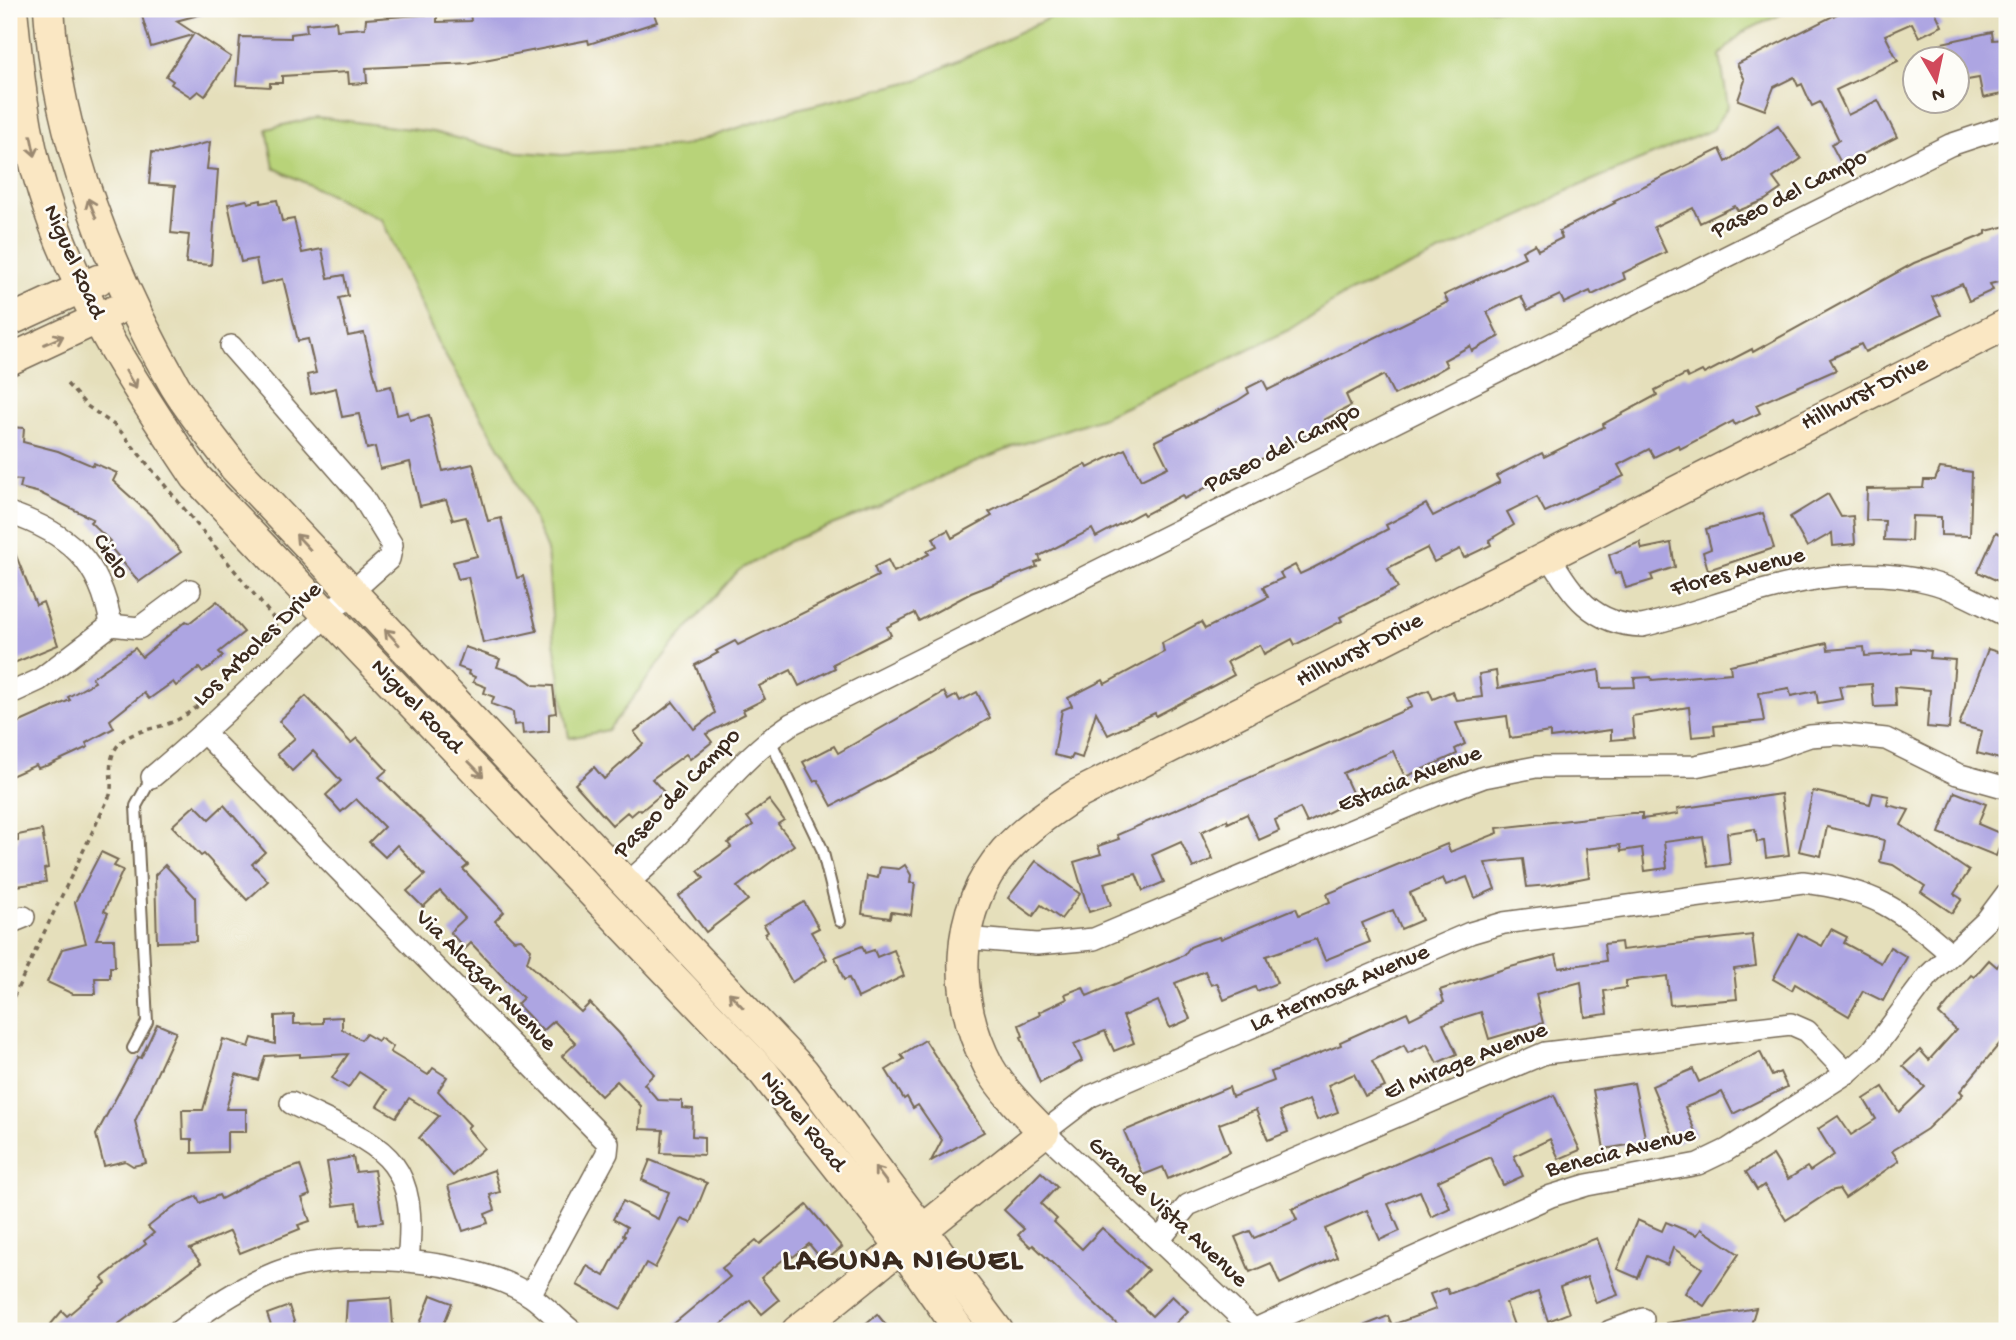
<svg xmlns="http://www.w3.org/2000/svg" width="2016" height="1340" font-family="'Gochi Hand',sans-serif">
<rect width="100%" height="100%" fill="#fdfcf7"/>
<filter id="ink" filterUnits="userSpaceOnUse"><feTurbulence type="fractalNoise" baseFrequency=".0143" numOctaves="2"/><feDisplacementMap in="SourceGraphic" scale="14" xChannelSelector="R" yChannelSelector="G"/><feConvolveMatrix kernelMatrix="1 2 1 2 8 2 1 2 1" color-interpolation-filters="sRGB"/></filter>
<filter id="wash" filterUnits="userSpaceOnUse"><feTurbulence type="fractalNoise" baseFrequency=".00686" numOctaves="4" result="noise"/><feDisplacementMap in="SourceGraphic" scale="28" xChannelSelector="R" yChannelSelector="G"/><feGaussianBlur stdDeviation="1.57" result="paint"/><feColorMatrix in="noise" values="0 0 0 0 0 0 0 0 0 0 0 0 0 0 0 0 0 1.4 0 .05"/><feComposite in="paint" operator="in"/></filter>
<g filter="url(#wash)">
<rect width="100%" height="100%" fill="#e5dfbb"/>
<polygon fill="#b8d379" stroke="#7a7e4c" stroke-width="2" points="1068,9 1792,9 1743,32 1720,55 1728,106 1712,130 1567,191 1528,213 1339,298 1291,329 1226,361 1101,418 1016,446 949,473 879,507 790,541 738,571 678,639 608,730 569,738 554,642 547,550 512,468 439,345 382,220 274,168 267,129 317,117 433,132 507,151 562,155 682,146 793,110 917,80"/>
<g id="blocks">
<g fill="#ada5e2">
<polygon points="140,9 205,9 206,13 176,21 231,57 205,96 198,91 191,97 171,84 173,81 166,76 193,35 151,47"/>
<polygon points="490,9 652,9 657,22 589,44 588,40 469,63 366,68 367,83 349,84 348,72 282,76 282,83 270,83 270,87 236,85 240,37 291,38 291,34 307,32 306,24 336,21 337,30 365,28 366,19 405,16 437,14 437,22 471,21 470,12"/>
<polygon points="1847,9 1941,9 1935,11 1942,26 1919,37 1912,23 1885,35 1898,61 1836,90 1848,115 1878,100 1897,137 1842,165 1831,144 1839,140 1820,102 1812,106 1802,84 1798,86 1794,77 1774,87 1765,110 1738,100 1745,80 1737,64"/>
<polygon points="1992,32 1993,40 2007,39 2007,93 1983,98 1979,78 1956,82 1956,60 1946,60 1942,43"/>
<polygon points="1778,126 1801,159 1773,178 1781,189 1765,200 1738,211 1735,206 1700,223 1693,208 1654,227 1666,252 1623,273 1625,279 1592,295 1590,291 1564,303 1560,295 1528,310 1521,296 1487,312 1499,337 1472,351 1470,346 1444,360 1447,366 1412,386 1394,395 1384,375 1346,395 1351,406 1324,420 1327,425 1184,499 1182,495 1144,515 1142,512 1096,537 1092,529 1039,556 1041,561 1035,563 1037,567 971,593 919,621 915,613 887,627 891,635 833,664 835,668 799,686 791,670 759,686 765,699 743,710 745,714 706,734 712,742 690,759 686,754 652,779 664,792 641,811 639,809 631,816 627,812 612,825 575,784 594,767 604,779 643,744 634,732 673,702 694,729 715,713 695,665 718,653 716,651 735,641 738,645 878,576 874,567 888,560 894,572 929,554 927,551 937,546 933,538 948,530 952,538 992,516 989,512 1086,464 1088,468 1125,449 1141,480 1168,467 1155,441 1237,401 1249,393 1247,388 1263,380 1268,390 1448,302 1444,295 1525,257 1522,251 1535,244 1538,250 1562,238 1559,231 1615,203 1613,201 1720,149 1726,162"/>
<polygon points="210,142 207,169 218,170 211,265 186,263 189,235 171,233 175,186 149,184 152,152 166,153"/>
<polygon points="247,200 248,203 261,200 261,203 277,200 282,221 294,219 302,253 322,249 328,278 344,275 348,296 339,298 348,336 364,333 378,389 391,386 397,415 408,412 410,420 429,415 443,471 473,464 488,521 501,518 517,578 523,576 537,631 483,643 468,577 458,579 453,562 477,556 466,517 453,520 446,500 420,506 410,462 380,469 375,447 367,449 359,414 342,417 336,388 311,394 307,375 316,373 308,339 298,341 283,279 261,284 256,259 241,262 228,204"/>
<polygon points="2007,226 2007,280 1990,284 1993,290 1969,301 1962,284 1932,297 1941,315 1865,352 1861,344 1830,359 1836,370 1756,405 1760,413 1735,425 1733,421 1680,449 1678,445 1654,457 1649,449 1618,465 1624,476 1545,512 1537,497 1507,512 1514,525 1489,540 1491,545 1464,558 1460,549 1434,562 1427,548 1388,568 1398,588 1340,617 1342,621 1295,645 1292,639 1264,654 1260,645 1227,662 1234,675 1156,716 1155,713 1108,735 1096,712 1082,758 1073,755 1071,759 1054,755 1062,710 1072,706 1068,698 1103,680 1105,684 1164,652 1162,643 1201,622 1205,629 1268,597 1263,587 1283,578 1280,573 1295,565 1300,574 1313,568 1388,529 1386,525 1426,504 1433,516 1500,482 1496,476 1542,453 1544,457 1604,427 1603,424 1657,395 1655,390 1686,374 1688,378 1702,371 1704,374 1752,349 1753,352 1914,263 1986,234 1986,231"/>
<polygon points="9,427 24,428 23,442 58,451 93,466 94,463 117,473 113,481 153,517 181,552 139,582 107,543 110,541 90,522 93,519 40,493 20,488 22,480 9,479"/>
<polygon points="1940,468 1972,472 1970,536 1941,535 1941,517 1912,516 1911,541 1884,540 1885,521 1866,520 1867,489 1923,488 1924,480 1935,480"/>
<polygon points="1828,494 1841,517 1853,516 1855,544 1833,546 1832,533 1807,547 1790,517"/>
<polygon points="1763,513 1774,548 1708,570 1703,552 1711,549 1706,529"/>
<polygon points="1996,532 2007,537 2007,585 1978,572"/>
<polygon points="9,538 36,605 43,602 58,645 9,665"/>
<polygon points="1640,542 1642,549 1671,543 1675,567 1651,575 1653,580 1626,588 1621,572 1615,574 1609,555"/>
<polygon points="217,601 244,632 219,652 223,656 212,666 202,672 199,668 176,686 173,682 149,699 144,693 110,720 114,728 86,743 88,747 49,765 38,768 36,765 9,777 9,727 70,700 68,697 95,682 92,678 135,648 142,657 186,621 189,623"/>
<polygon points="1827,643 1828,650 1864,647 1865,656 1911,653 1911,649 1931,651 1930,658 1955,660 1949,729 1927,727 1930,690 1895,687 1896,706 1874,707 1872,684 1839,686 1842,699 1818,703 1816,691 1791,696 1789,688 1759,693 1764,721 1714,726 1715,735 1692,737 1689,707 1632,716 1634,738 1611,740 1611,730 1550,738 1550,732 1510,738 1507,716 1456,723 1465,744 1455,749 1457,754 1405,777 1393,751 1343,773 1355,799 1307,823 1300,808 1275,820 1279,831 1259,840 1247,814 1228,823 1227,820 1201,832 1213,859 1193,868 1181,842 1152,855 1164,882 1143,891 1136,874 1104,883 1111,905 1089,912 1074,862 1101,854 1098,846 1119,839 1117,835 1412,707 1408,698 1429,690 1433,699 1452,691 1456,700 1482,697 1479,674 1496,671 1498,688 1599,670 1601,688 1635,687 1634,678 1651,677 1652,680 1731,673 1730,665"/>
<polygon points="465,647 500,659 497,667 520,675 534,685 553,686 556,713 549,714 549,731 523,734 522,724 514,725 513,712 491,704 494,697 484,693 486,687 473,682 475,677 468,674 469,671 458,667"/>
<polygon points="1988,649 2007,655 2007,761 1977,753 1982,731 1959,725"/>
<polygon points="944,692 948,700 957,695 960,701 977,692 990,718 933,753 832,806 818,780 814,782 803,762 834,746 838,753"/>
<polygon points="306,696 351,743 357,738 387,770 379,777 468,865 463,869 504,912 495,921 514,940 521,939 531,949 527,962 581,1012 590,1003 619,1033 654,1074 644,1084 658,1100 682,1101 682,1108 693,1109 692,1136 704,1137 704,1155 661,1153 663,1130 640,1129 641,1106 617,1081 601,1096 562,1056 576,1043 554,1021 543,1031 517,1004 523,998 471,943 465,949 450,932 465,918 440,891 423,907 407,891 425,875 397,845 385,857 369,842 384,827 356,799 341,812 326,795 341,781 313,751 292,771 277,754 295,738 279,721"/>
<polygon points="1813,791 1870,804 1873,793 1889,796 1887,805 1909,810 1901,825 1969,871 1954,894 1962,899 1952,913 1921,892 1925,886 1893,865 1880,862 1884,840 1827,827 1821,856 1799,851"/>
<polygon points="1955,792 1986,804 1978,824 2004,835 1996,856 1939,833"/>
<polygon points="1781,794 1789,855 1766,858 1764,841 1757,842 1755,829 1727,833 1730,864 1708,867 1703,837 1664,842 1667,868 1645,871 1642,848 1621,851 1620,845 1586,849 1589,877 1549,885 1527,887 1523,859 1485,863 1495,889 1475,898 1467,877 1446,885 1443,878 1410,893 1422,920 1401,929 1393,910 1362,923 1370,942 1325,960 1316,939 1266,956 1277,983 1257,991 1255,987 1224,1000 1217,983 1211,985 1205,971 1175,983 1190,1019 1170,1028 1158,1001 1123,1016 1134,1043 1114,1051 1105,1031 1074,1044 1082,1061 1040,1083 1021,1037 1023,1036 1019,1025 1040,1015 1039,1012 1067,999 1065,994 1083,987 1087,996 1184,955 1190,947 1202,942 1220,937 1221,939 1296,908 1299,915 1330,902 1327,894 1447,844 1450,852 1498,833 1497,828 1632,813 1642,813 1642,819 1678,814 1677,809"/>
<polygon points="769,800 784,820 778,824 794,845 737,887 748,900 706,932 679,896 704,878 698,871 731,847 728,843 753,825 747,817"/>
<polygon points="195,805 209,819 224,805 265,852 252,864 268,881 247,900 204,854 201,856 172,826"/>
<polygon points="42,830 48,868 44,869 46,882 9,887 9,842 18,841 18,835"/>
<polygon points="101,852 118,860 114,866 123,870 104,911 108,913 96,939 114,939 115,967 110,967 110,978 95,978 96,994 73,994 47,982 62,949 86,943 75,902"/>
<polygon points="1036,861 1080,894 1061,919 1041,905 1033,916 1008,898"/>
<polygon points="165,865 195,897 196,941 157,942 155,875"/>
<polygon points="905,865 911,875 910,883 915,883 911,915 891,912 890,918 862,914 867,876 878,878 880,867 899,869"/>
<polygon points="804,902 819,928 811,932 827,959 792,982 765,934 768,932 764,925"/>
<polygon points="1831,929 1847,937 1844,943 1881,963 1890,947 1907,957 1883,1001 1863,991 1849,1016 1795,984 1792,990 1773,979 1798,933 1822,946"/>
<polygon points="1752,935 1756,966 1734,969 1737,999 1670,1005 1667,976 1626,981 1626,988 1604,991 1607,1014 1585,1017 1581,982 1536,994 1543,1023 1489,1039 1481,1012 1443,1024 1457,1054 1437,1063 1427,1044 1408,1053 1404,1045 1372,1061 1385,1087 1365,1096 1354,1074 1328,1085 1338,1112 1317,1120 1309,1100 1280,1111 1288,1132 1268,1140 1256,1110 1219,1124 1230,1152 1168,1179 1163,1167 1143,1175 1124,1131 1229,1087 1232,1097 1274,1081 1271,1072 1341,1045 1340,1042 1407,1012 1410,1019 1444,1002 1440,990 1507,968 1556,955 1559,968 1606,961 1604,944 1621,942 1622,950"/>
<polygon points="862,946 865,953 874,950 877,957 894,950 904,976 858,998 849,978 844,980 835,957"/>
<polygon points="2007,953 2007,1035 1960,1091 1963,1094 1927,1129 1892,1151 1899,1161 1845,1198 1839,1189 1831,1191 1786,1220 1764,1185 1757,1190 1746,1172 1773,1155 1788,1179 1807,1167 1810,1171 1834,1155 1818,1129 1838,1116 1851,1135 1876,1119 1864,1099 1883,1087 1899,1112 1925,1087 1903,1066 1920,1050 1929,1060 1956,1030 1939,1014 1971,975 1974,977 1989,960 1997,967"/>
<polygon points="294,1015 294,1024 323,1023 323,1018 342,1017 342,1029 361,1040 366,1034 378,1041 380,1038 393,1047 390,1052 428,1075 433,1068 447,1077 438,1091 470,1125 467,1128 484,1148 453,1176 419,1138 439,1116 409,1098 396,1117 377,1106 387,1090 359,1072 348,1088 332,1078 348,1054 300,1057 300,1054 265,1056 258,1080 236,1074 226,1109 246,1109 246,1132 227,1132 227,1152 192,1153 192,1139 183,1139 182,1110 203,1110 223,1039 249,1047 252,1038 275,1044 275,1016"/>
<polygon points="157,1024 176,1032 135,1121 146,1163 133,1166 125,1161 104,1166 96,1135 138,1057 141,1058"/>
<polygon points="925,1040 984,1132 931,1161 942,1140 918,1105 913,1108 907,1097 904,1099 886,1070 904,1059 901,1055"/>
<polygon points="1760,1052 1772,1076 1780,1072 1787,1087 1733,1114 1722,1092 1685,1107 1696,1134 1676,1143 1652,1086 1693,1069 1699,1082"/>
<polygon points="1634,1083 1646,1142 1604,1149 1593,1090"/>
<polygon points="1554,1095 1580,1150 1559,1159 1550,1139 1514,1156 1523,1176 1503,1185 1490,1157 1438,1181 1450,1208 1431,1217 1420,1191 1388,1204 1400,1231 1380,1240 1367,1210 1325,1229 1337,1257 1280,1284 1271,1263 1250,1272 1235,1237 1250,1231 1254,1238 1297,1220 1292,1209"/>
<polygon points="353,1157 356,1172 374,1170 383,1222 360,1225 356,1203 334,1206 327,1162"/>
<polygon points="650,1160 707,1183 691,1223 681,1219 655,1268 646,1263 621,1309 577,1285 587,1266 604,1276 625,1236 623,1235 627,1227 613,1219 623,1201 658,1219 669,1192 642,1180"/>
<polygon points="300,1165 310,1195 302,1198 310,1221 298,1225 300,1229 240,1253 230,1231 190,1249 201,1263 109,1331 45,1331 62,1311 67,1316 106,1283 102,1278 146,1244 144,1241 154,1233 148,1227 173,1207 197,1196 200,1203 219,1195 221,1199 259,1179"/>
<polygon points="494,1170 500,1192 490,1195 495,1210 485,1214 488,1223 463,1231 448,1186"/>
<polygon points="1041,1172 1057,1187 1041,1204 1057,1219 1054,1222 1082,1249 1102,1228 1148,1270 1127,1292 1152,1316 1172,1296 1188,1311 1168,1331 1124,1331 1033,1245 1031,1247 1018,1235 1024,1229 1004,1210"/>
<polygon points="807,1205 842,1247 824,1262 809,1244 793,1257 790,1254 761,1278 779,1300 762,1314 750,1300 713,1331 665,1331 730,1277 722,1268 756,1240 760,1244"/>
<polygon points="1637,1220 1662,1231 1666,1222 1697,1235 1701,1229 1739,1254 1704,1306 1685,1293 1702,1268 1673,1248 1667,1265 1647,1256 1638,1278 1617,1269"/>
<polygon points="1597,1238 1618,1295 1596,1303 1587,1277 1560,1287 1569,1313 1548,1321 1538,1292 1506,1303 1516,1331 1474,1331 1472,1327 1460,1331 1351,1331 1388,1316 1392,1325 1436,1309 1430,1294 1447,1288 1449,1294"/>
<polygon points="431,1295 452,1303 441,1331 417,1331"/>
<polygon points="391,1298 393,1325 368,1331 345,1331 347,1301"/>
<polygon points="289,1306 297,1331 273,1331 267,1314"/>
<polygon points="1756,1308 1749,1331 1667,1331 1666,1323"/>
<polygon points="877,1314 891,1331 857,1331"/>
</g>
</g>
</g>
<g filter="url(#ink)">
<use href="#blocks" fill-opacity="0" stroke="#766955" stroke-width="2"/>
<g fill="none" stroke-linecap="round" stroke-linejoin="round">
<g stroke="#766955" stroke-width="14">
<g id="lane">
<polyline points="769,738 822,849 840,921"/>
<polyline points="133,1048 147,1022 136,806 152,777"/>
</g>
</g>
<g stroke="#766955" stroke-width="24">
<g id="street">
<path d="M9,513C68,533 101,561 111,625"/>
<path d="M1549,555C1571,594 1593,625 1642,626C1737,603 1828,556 1929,582C1957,589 1981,604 2007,616"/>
<polyline points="9,694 39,680 111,625 139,628 190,590"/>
<polyline points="205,734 608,1143 607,1153 530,1295"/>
<path d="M152,777C235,709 307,629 389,559L392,545L362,496L231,346"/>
<path d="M627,883C687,836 726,767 791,724L1950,145L2007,126"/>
<polyline points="9,923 24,917"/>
<polyline points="964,938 1037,944 1094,939 1433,796 1484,777 1536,767 1695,766 1763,752 1810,736 1838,734 1886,739 1957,774 2007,788"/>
<path d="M291,1103C377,1146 420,1150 408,1260"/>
<polyline points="1159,1240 1188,1205 1545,1053 1791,1024 1807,1031 1847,1073"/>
<polyline points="1253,1330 1551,1196 1587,1185 1698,1164 1727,1150 1847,1073 1872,1051 1929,975 1986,921 2007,893"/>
<path d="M179,1331C208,1309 240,1287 275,1273C337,1248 475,1258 531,1296C545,1306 558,1320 572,1331"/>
<path d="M1255,1331L1044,1132L1091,1096L1470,933L1504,923L1803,882C1874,890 1898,908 1951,954"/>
<polyline points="1610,1331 1643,1319"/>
</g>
</g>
<g stroke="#766955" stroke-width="33">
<g id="secondary">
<path d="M12,9C18,70 24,133 43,192C75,296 136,388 196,477L763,1072L902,1248L960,1331"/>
<path d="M49,9C57,138 111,275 175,386C192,414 215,441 235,468L803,1071L998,1331"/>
<polyline points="9,321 98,280"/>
<polyline points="9,360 114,311"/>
<path d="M797,1331L1044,1132C1025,1113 1002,1090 989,1067C953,999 952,911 1005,851C1026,828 1050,812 1076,795L2007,324"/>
</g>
</g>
<g stroke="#766955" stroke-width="3.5" stroke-dasharray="5 5" stroke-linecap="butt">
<polyline points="67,384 87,406 117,427 276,621 275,631 250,659"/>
<path d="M9,1006L110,795C113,783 109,774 111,762C116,728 154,732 177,720C188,714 199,705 209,698"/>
</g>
<use href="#lane" stroke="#fff" stroke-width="10"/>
<use href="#street" stroke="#fff" stroke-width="21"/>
<use href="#secondary" stroke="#fae7c3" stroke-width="30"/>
</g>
<defs><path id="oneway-shaft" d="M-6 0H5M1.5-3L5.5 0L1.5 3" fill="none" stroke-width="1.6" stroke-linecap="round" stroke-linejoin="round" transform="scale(1.75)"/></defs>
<g stroke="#9a8870">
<use href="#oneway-shaft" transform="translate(33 146) rotate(78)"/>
<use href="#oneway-shaft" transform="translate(92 208) rotate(-112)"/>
<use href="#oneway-shaft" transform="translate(54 340) rotate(-24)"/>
<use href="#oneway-shaft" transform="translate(131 380) rotate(60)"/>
<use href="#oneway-shaft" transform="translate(303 542) rotate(-133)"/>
<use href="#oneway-shaft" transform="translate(392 637) rotate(-133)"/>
<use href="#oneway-shaft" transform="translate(476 769) rotate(46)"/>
<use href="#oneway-shaft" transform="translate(736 1000) rotate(-133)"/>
<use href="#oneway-shaft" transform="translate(881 1175) rotate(-127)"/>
</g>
</g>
<g text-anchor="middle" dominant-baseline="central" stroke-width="5" stroke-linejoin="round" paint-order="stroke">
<g font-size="24" fill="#3b2a1e" stroke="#fdfcf7">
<text transform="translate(1790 195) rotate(-27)">Paseo del Campo</text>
<text transform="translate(73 262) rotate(66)">Niguel Road</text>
<text transform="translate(1865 394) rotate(-27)">Hillhurst Drive</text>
<text transform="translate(1283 449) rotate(-27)">Paseo del Campo</text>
<text transform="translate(110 557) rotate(58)">Cielo</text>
<text transform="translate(1738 573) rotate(-15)">Flores Avenue</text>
<text transform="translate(258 645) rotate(-44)">Los Arboles Drive</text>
<text transform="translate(1360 651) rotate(-27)">Hillhurst Drive</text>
<text transform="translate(416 707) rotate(46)">Niguel Road</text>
<text transform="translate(1410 780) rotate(-21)">Estacia Avenue</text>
<text transform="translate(678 794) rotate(-46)">Paseo del Campo</text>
<text transform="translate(485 981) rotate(45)">Via Alcazar Avenue</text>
<text transform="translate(1340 989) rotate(-23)">La Hermosa Avenue</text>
<text transform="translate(1466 1062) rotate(-22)">El Mirage Avenue</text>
<text transform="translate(802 1122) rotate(51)">Niguel Road</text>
<text transform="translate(1621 1153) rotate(-14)">Benecia Avenue</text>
<text transform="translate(1167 1213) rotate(43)">Grande Vista Avenue</text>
</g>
<g font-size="32" font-weight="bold" letter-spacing="2" fill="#3b2a1e" stroke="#fdfcf7">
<text x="903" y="1262">LAGUNA NIGUEL</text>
</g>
</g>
<rect width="2016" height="1340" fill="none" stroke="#fdfcf7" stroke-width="35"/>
<g transform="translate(1936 80) rotate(171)"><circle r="33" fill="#fdfcf7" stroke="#afa8a0" stroke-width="2"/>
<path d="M0-5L12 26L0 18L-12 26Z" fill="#d1495b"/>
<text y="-10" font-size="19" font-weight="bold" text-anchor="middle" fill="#3b2a1e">N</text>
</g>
</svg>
